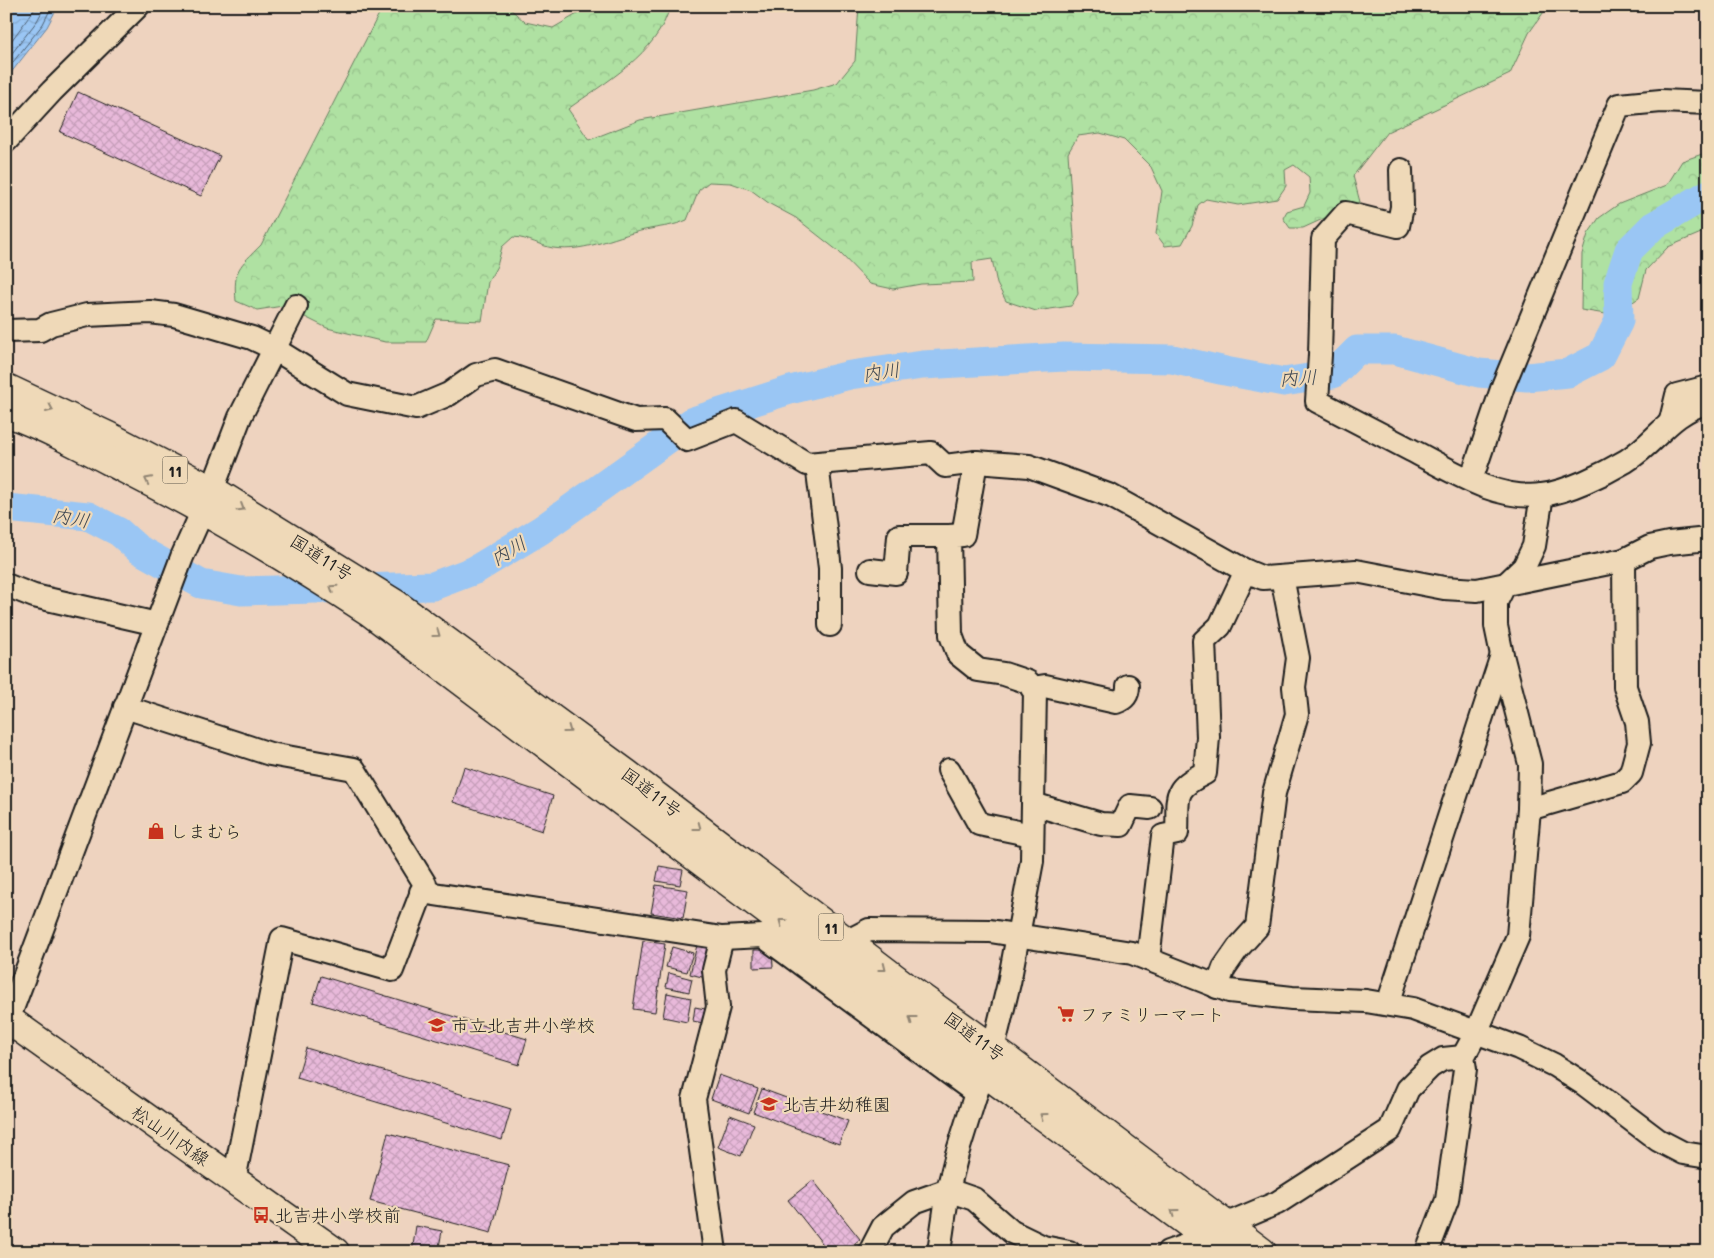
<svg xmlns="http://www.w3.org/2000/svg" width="1714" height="1258" font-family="Mali,'Klee One',sans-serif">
<defs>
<pattern id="forest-crowns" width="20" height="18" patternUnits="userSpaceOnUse" patternTransform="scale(1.25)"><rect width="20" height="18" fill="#afe1a2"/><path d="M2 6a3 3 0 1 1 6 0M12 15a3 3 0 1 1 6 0" fill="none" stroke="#96c08b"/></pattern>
<pattern id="water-waves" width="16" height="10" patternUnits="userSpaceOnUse" patternTransform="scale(1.25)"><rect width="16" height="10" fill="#9ac6f4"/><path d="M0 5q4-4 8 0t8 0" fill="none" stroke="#84aad1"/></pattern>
<pattern id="building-cross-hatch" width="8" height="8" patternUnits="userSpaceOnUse" patternTransform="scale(1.25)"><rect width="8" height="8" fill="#e8b9da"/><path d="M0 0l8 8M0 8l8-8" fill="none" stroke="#c69eba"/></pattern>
</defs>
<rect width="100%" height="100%" fill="#eed3bf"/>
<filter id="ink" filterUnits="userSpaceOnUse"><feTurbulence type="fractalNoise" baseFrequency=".02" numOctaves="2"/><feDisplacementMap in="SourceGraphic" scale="10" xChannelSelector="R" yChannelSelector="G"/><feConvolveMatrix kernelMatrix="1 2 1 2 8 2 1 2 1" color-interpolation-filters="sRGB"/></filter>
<g filter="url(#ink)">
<g fill="url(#forest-crowns)" stroke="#667e5f">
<path d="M383,6H507L525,22L553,28L591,6H670C658,54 605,82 568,109L589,140L640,120L813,90L837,83L855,61L859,6H1548L1529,33L1510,74L1387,132L1353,176L1360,202L1303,228H1290L1283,218L1287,211L1304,206L1310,193L1309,177L1294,165L1285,170L1286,186L1277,199L1238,205L1206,199L1198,205L1192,226L1182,244L1165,246L1156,234L1162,191L1151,167L1124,140L1100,133L1078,136L1068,153L1078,294L1071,306L1036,311L1006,301L997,284L992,259L972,262L973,282L921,284L893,289L870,284L838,251L796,218L770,204L751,190L731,183L709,182L699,190L687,220C673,226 665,226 650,229C619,234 587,253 553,248C540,246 530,238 513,237L502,247L497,266L488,282L482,321L436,319L426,342H385L327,328L283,306L257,310L236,301C233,269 239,267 261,245Z"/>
<polygon points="1708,152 1708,230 1668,247 1646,270 1639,298 1612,315 1581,310 1582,254 1588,234 1599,218 1619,204 1667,185 1682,161"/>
</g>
<polygon fill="url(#water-waves)" stroke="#68829e" points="6,6 58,6 47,27 6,79"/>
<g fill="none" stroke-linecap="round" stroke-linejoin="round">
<g stroke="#4e6072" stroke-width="1">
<polyline points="6,48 37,6"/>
<polyline points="6,61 37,21 45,6"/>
<polyline points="6,71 43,24 52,6"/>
</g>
<polyline stroke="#9ac6f4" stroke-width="29" points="6,508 88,516 119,532 138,549 201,584 241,591 433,586 475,570 541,530 693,421 790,390 850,375 923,365 1064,357 1172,359 1225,371 1284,382 1333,374 1357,350 1395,350 1479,373 1527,377 1568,373 1601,356 1619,321 1618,283 1629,250 1653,226 1708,194"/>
</g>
<g fill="url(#building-cross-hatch)" stroke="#1c1c1c">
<polygon points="78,92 220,156 201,196 60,132"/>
<polygon points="464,767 553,796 542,831 453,802"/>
<polygon points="659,866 683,870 680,885 656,881"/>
<polygon points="656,885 688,890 683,918 651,913"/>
<polygon points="643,941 665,944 655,1012 633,1009"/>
<polygon points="697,945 712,949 706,978 690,974"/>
<polygon points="672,947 693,953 687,972 666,967"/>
<polygon points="754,950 772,950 773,967 754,968"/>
<polygon points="669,973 692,979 689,992 666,987"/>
<polygon points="321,976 527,1039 519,1065 313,1002"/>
<polygon points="667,993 691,998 687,1022 663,1017"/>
<polygon points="695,1007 710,1010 708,1024 693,1021"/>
<polygon points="306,1048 511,1109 502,1140 297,1078"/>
<polygon points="719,1075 758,1089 749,1113 711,1099"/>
<polygon points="762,1089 848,1121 839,1144 753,1112"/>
<polygon points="730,1115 754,1124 741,1156 718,1147"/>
<polygon points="388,1133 509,1165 491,1233 370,1201"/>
<polygon points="813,1180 860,1239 844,1252 829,1252 788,1200"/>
<polygon points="416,1226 442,1231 438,1252 412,1252"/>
</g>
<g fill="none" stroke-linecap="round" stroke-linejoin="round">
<g stroke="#1c1c1c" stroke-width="26">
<g id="minor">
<polyline points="6,141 52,91 138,6"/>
<path d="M1401,170L1402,207L1398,226L1346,213L1323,239L1320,355L1317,401C1349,418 1380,434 1411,450C1450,470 1496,501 1542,495C1567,492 1604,474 1626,461C1658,441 1668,414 1708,402"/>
<polyline points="6,331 40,330 51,324 87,315 150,312 174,315 252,338 273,348 347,394 416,408 449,394 476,375 495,370 636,420 665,419 687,440 736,421 807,464 931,453 945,466 976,462 1029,466 1111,496 1246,571 1263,578 1356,571 1444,588 1477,590 1624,560 1650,547 1669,543 1708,539"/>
<polyline points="1671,420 1677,395 1708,387"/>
<polyline points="817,464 830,568 830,625"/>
<polyline points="1471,480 1503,386 1619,105 1661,101 1708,103"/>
<polyline points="870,570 896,573 899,536 949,536"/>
<polyline points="6,585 34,596 157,624"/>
<path d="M1032,688L1045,686L1116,702C1125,699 1128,695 1128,686"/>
<polyline points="125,707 270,754 354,769 425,884 392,970 282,939 234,1180"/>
<polyline points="949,770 979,824 1032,835"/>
<polyline points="1033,804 1101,824 1121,825 1130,806 1150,808"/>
<polyline points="1529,809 1622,782 1631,773 1639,743 1637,722 1625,687 1624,560"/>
<polyline points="421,892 722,938 763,936 976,1093"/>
<polyline points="848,941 869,930 990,931 1132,953 1229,991 1292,998 1366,1001 1413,1009 1519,1048 1554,1065 1584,1084 1658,1140 1683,1153 1708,1157"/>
<path d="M1148,959L1163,836L1177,833C1179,797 1170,790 1205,773L1208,737L1204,641L1220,626L1246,571"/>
<polyline points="1217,987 1224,968 1238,948 1257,927 1274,793 1297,714 1294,687 1298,658 1282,577"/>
<polyline points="1388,1004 1502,655"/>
<polyline points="6,1025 182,557 212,490 240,417 296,306"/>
<polyline points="1225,1225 1277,1203 1390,1130 1408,1089 1430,1067 1443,1059 1463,1057"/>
<polyline points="715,1252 694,1099 718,1007 714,970 722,938"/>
<polyline points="870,1252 883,1227 914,1202 948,1190 974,1199 1012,1232 1043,1247 1069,1252"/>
<polyline points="939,1252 948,1190 957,1154 976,1093 993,1049 1009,983 1032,861 1035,691 1028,682 1004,674 978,670 958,654 951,635 949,536 963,535 976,462"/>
<polyline points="1168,1252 1208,1238"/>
<polyline points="1427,1252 1447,1200 1465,1069 1463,1057 1476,1033 1518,936 1529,809 1530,764 1502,655 1496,626 1496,602 1504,586 1524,567 1534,546 1542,495"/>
</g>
</g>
<g stroke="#1c1c1c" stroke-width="31">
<polyline id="major" points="6,1018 335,1252"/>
</g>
<g stroke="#1c1c1c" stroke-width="31">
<g id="highway">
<polyline points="6,388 108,436 212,490 397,605 627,774 905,986 993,1049 1262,1252"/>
<path d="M6,412C46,427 85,448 123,468C208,511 289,559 370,612L807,941L1227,1252"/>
</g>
</g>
<use href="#minor" stroke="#efd9b8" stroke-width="22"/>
<use href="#major" stroke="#efd9b8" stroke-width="28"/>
<use href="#highway" stroke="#efd9b8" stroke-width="28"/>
</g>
<defs><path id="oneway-chevron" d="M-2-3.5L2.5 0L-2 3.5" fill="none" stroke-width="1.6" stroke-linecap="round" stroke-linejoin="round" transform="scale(1.25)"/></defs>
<g stroke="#908472">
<use href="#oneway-chevron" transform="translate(50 409) rotate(25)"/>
<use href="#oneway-chevron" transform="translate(148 480) rotate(-153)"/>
<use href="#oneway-chevron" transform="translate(241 508) rotate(31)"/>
<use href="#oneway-chevron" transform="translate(333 588) rotate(-147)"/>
<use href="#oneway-chevron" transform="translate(437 634) rotate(36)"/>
<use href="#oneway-chevron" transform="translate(568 730) rotate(36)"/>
<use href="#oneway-chevron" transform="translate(698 827) rotate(37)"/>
<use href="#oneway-chevron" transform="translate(782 922) rotate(-143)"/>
<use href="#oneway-chevron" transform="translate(883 968) rotate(38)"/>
<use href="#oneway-chevron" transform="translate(912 1019) rotate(-143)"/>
<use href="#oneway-chevron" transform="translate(1043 1116) rotate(-144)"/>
<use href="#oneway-chevron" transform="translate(1174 1212) rotate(-144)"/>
</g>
</g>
<defs>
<g id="shop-bare" transform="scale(1.35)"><path d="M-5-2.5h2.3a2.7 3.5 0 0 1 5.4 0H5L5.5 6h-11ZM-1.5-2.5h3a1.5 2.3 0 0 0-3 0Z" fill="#c8321e" stroke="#efd9b8" stroke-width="2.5" paint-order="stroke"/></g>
<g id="supermarket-bare" transform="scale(1.35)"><path d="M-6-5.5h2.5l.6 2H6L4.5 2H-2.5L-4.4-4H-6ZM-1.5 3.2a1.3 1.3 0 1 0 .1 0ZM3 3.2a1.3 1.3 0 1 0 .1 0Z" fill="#c8321e" stroke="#efd9b8" stroke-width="2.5" paint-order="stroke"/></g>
<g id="school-bare" transform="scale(1.35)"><path d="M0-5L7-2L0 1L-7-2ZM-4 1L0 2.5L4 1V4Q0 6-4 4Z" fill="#c8321e" stroke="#efd9b8" stroke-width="2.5" paint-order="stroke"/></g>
<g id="bus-bare" transform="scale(1.35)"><path d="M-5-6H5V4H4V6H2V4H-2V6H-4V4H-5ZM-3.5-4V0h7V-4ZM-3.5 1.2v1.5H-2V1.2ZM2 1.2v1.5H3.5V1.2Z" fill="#c8321e" stroke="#efd9b8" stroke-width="2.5" paint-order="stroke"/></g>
</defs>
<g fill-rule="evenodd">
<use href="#shop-bare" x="156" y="831"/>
<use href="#supermarket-bare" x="1066" y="1014"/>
<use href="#school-bare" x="437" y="1025"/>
<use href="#school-bare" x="769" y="1104"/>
<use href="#bus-bare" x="261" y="1215"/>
</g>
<g text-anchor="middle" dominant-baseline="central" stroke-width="4.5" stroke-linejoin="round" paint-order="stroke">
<g fill="#efd9b8" stroke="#5b554b" stroke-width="1">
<rect x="162.5" y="456.5" width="25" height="27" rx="4"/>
<rect x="818.5" y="913.5" width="25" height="27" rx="4"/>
</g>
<g font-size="16" font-weight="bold" fill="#1c1c1c">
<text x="175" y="470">11</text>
<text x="831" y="927">11</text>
</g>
<g font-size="18" fill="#1c1c1c" stroke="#efd9b8">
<text transform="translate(322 557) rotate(32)">国道11号</text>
<text transform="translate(652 792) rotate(37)">国道11号</text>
<text transform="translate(975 1036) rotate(36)">国道11号</text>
<text transform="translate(171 1135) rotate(35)">松山川内線</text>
</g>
<g font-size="18" fill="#1c1c1c" stroke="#efd9b8" text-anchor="start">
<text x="170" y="831">しまむら</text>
<text x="1080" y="1014">ファミリーマート</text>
<text x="451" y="1025">市立北吉井小学校</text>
<text x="783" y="1104">北吉井幼稚園</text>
<text x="275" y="1215">北吉井小学校前</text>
</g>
<g font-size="19" font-style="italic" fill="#3c4652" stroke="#efd9b8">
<text transform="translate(881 371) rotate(-8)">内川</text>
<text transform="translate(1298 377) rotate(-3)">内川</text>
<text transform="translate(71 517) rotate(10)">内川</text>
<text transform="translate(508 550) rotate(-31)">内川</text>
</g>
</g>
<rect width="1714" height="1258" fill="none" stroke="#efd9b8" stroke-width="25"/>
<rect x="12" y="12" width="1689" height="1233" fill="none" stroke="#1c1c1c" stroke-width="2" filter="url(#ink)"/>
</svg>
